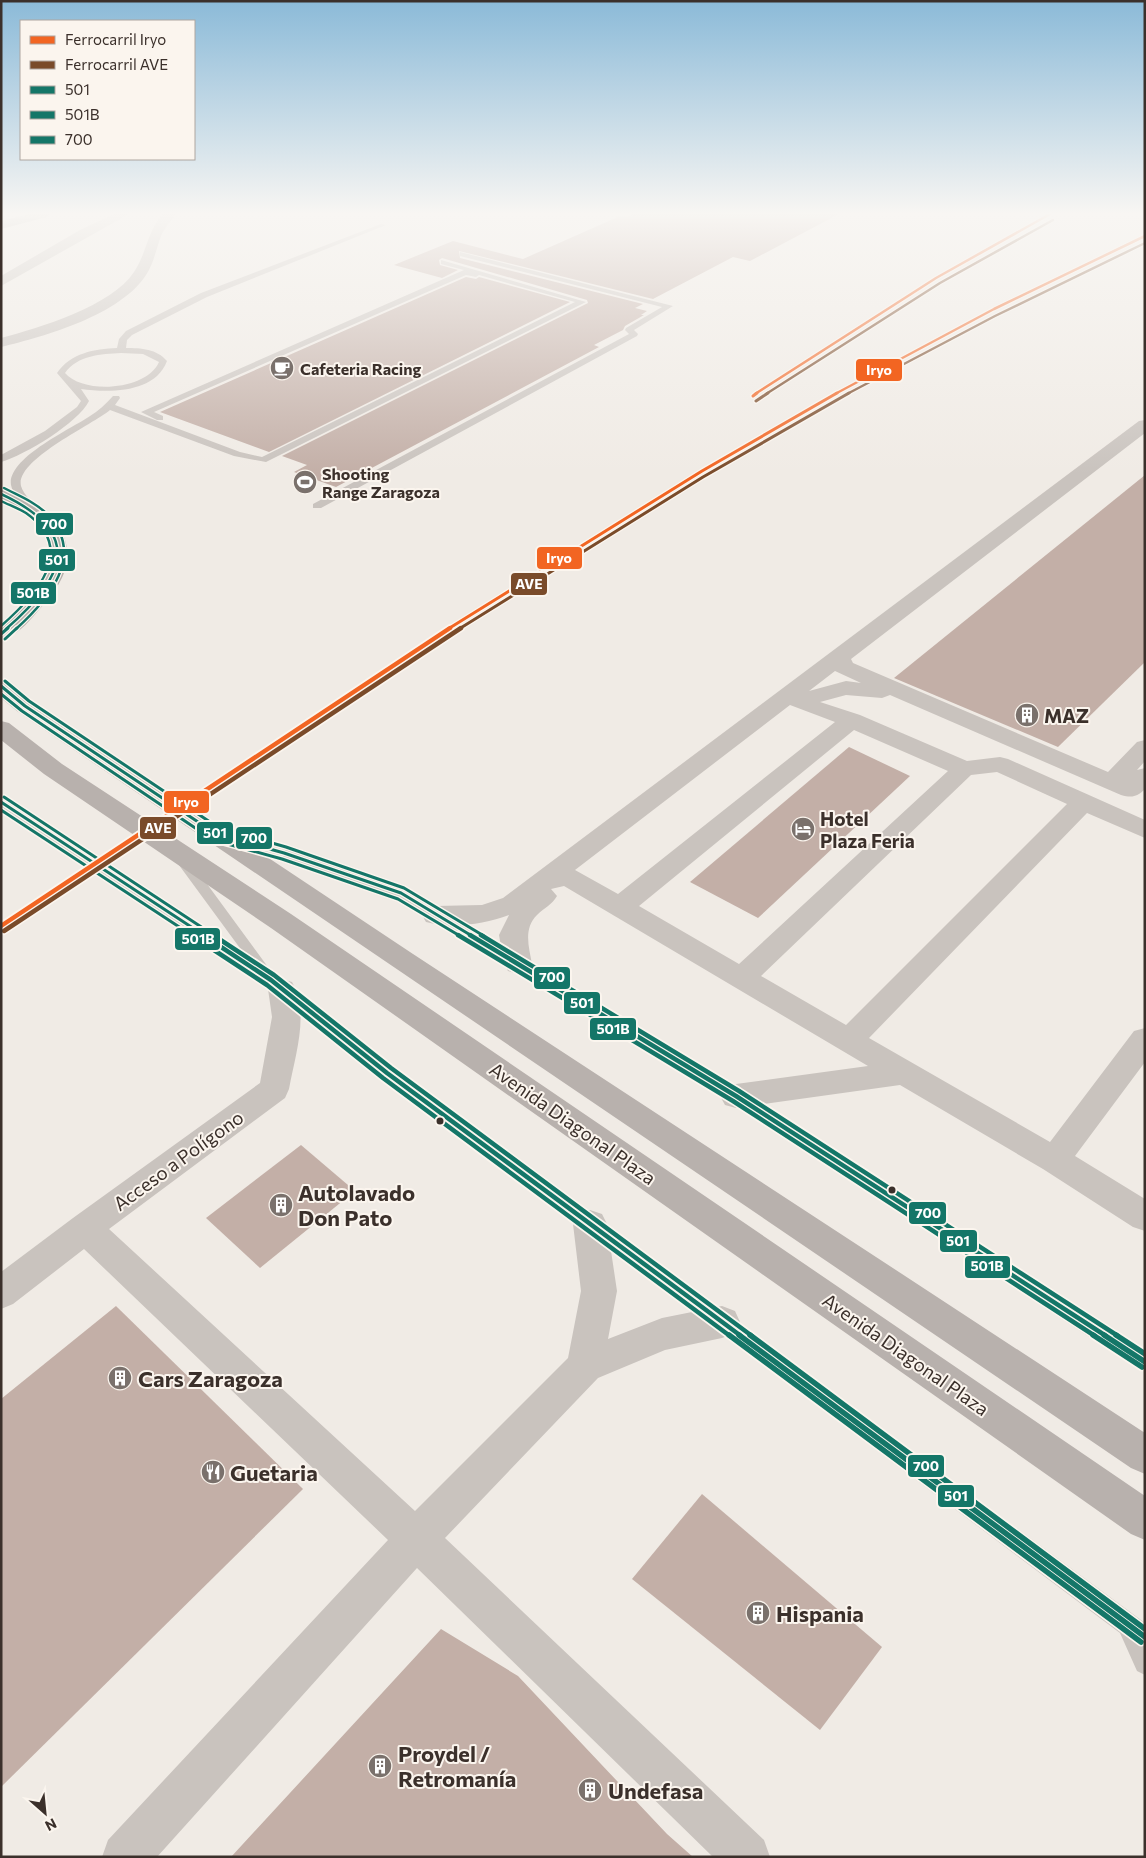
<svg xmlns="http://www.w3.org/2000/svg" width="1146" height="1858" font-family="Commissioner,sans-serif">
<rect width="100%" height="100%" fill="#f0ebe5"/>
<g fill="#c3afa7">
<polygon points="633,214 839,214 750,261 733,257 653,299 459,251 460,258 643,304 635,308 647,311 641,315 644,315 625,326 623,330 594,345 599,347 336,487 294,472 307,465 282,456 588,303 587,300 442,258 439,260 440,265 458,270 442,278 394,265 453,241 523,259 620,216 626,217"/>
<polygon points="466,277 476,279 479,277 570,302 269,452 160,412"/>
<polygon points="1145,475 1145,662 1058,747 894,678"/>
<polygon points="849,747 910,776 758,918 690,882"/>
<polygon points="301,1145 355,1191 260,1268 206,1218"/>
<polygon points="116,1306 303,1489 1,1787 1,1399"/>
<polygon points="702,1494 882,1647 820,1730 632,1579"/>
<polygon points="441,1629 518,1676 667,1834 693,1857 231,1857"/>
</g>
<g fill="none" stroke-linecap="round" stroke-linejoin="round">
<g fill="#c9c3be" fill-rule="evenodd">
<path d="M381,224L386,225L207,297L132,335L127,340L126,348C141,348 157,349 167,361C155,393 110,393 81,389L89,401C78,423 25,455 1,462V455L45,431L77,407L81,401L57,373C71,353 94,349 117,348L119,339L126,331L201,293ZM121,353L143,354L159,362C147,390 84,395 65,373C78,355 101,354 121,353Z"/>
<polygon points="460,252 673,306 634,330 638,334 637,336 321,508 313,508 313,504 629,334 625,330 626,328 662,307 460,256"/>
<path d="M441,260L586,302L266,462L234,456L110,410C92,425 15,460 21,486C24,496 34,503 40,511L39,513H31C24,505 13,496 11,485C7,458 71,429 90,416C98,411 106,404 113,396H119L120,398L115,405L240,452L262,457L575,302L479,275L476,277L466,275L154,412L163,416V420H157L141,412L464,270L441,264Z"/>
<polygon points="1,798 245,955 176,861 178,858 188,858 273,974 393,1068 1145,1623 1145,1675 1137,1671 1120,1633 381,1078 265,984 1,808"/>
<polygon points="226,832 289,850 406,890 742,1091 1145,1351 1145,1371 1138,1369 730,1101 396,896 279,856 221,840 219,837 221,834"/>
</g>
<g fill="#c9c3be" fill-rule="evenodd">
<polygon points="114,214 129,214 1,286 1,276 80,230"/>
<path d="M163,214H176C171,221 165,227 161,236C156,249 154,263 146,275C120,315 46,336 1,347V338C39,328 112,306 134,272C147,253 147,231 163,214Z"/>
<path d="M1145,420V433L851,659L853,663L1108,772L1137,742L1145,740V761L1137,770L1145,768V789C1137,797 1132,798 1121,795L890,695L882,698L846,695L820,702L860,715L967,761L1000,757L1008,759L1145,820V838L1087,813L869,1038L1050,1142L1134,1031L1145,1028V1062L1075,1156L1145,1199V1231L1133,1227L1043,1169L900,1085L736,1108L725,1105L720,1096L725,1087L736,1084L868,1066L564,886L551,889L557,896C552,905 544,908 537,915C523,929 529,947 532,964L528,971L518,974L508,971L504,964L499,935L509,915C484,924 453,929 426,922L422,915L426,908L436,906L482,905L503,898L1139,421ZM835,671L861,683L846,681L809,691ZM790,705L835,722L618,894L575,870ZM854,730L948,771L739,964L639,906ZM997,772L1067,804L846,1025L761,976L971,775Z"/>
<path d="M282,979L292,982C310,1013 295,1055 289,1089L285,1098L109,1229L415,1511L568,1358L581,1291L573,1224L578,1214L590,1210L602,1214L607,1224L617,1291L608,1339L662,1318L722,1306L735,1311L740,1322L735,1333L722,1338L665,1350L598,1378L445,1538L764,1840L770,1857H713L417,1568L157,1857H102L108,1840L388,1540L84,1249L13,1304L1,1309V1272L73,1218L260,1083L272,1017L268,989L272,982Z"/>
</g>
<g fill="#b8b1ad" fill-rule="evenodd">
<path d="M1,489C32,496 71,523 67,559C66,579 50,598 37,612C28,623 15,637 1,640V623C26,602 67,561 39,526C30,514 15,508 1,501Z"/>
<polygon points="1,679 9,681 33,701 413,954 1145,1433 1145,1474 1131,1468 17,711 1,698"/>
<polygon points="1,721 9,723 62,764 291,914 1145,1496 1145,1540 1131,1534 271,928 44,774 1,740"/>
</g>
<polygon fill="#afaaa4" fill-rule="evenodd" points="30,214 49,214 47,217 1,229 1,221"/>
<g stroke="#fbf5ee" stroke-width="5">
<path id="bus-1-far3" d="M1,494C85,533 66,577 6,629"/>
</g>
<g stroke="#fbf5ee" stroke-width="6">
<g id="bus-1-far2">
<polyline points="1,634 8,628"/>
<polyline points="1,686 25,706 216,834 284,853 401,893 472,936"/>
<polyline points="1,802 205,936"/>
</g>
</g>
<g stroke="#fbf5ee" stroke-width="8">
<g id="bus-1-far1">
<polyline points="203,935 271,980 387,1073 741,1336"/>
<polyline points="470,935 736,1096 1106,1336"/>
</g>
</g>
<g stroke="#fbf5ee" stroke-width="9">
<g id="bus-1">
<polyline points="739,1335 1145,1637"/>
<polyline points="1104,1335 1145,1362"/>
</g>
</g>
<g stroke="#fbf5ee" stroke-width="5">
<path id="bus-2-far3" d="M1,501C9,505 18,508 26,513C79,550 35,596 1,626"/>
</g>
<g stroke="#fbf5ee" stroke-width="6">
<g id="bus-2-far2">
<polyline points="1,694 22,711 213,840 282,859 398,899 460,936"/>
<polyline points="1,810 193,936"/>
</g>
</g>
<g stroke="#fbf5ee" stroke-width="8">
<g id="bus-2-far1">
<polyline points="191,935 267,985 383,1078 730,1336"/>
<polyline points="458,935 733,1101 1095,1336"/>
</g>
</g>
<g stroke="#fbf5ee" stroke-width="9">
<g id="bus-2">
<polyline points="729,1335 1141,1642"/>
<polyline points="1093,1335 1142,1367"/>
</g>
</g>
<g stroke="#fbf5ee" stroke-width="5">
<path id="bus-3-far3" d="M4,488C19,496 35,502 47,514C87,555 48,600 16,629"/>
</g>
<g stroke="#fbf5ee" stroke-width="6">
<g id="bus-3-far2">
<polyline points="5,639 17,628"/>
<polyline points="5,681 29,701 219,828 286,847 404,888 484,936"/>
<polyline points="4,797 215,936"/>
</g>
</g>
<g stroke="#fbf5ee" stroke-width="8">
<g id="bus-3-far1">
<polyline points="213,935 274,975 391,1068 752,1336"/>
<polyline points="481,935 739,1091 1118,1336"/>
</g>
</g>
<g stroke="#fbf5ee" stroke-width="9">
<g id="bus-3">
<polyline points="750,1335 1145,1629"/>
<polyline points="1116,1335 1145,1354"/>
</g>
</g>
<use href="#bus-1-far3" stroke="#147668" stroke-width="2.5"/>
<use href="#bus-1-far2" stroke="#147668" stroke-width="3"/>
<use href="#bus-1-far1" stroke="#147668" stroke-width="4.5"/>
<use href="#bus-1" stroke="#147668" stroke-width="5.5"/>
<use href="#bus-2-far3" stroke="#147668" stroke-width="2.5"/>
<use href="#bus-2-far2" stroke="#147668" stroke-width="3"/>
<use href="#bus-2-far1" stroke="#147668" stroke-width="4.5"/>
<use href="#bus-2" stroke="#147668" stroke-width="5.5"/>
<use href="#bus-3-far3" stroke="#147668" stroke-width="2.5"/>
<use href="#bus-3-far2" stroke="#147668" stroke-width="3"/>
<use href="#bus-3-far1" stroke="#147668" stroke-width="4.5"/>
<use href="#bus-3" stroke="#147668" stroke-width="5.5"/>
<g stroke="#fbf5ee" stroke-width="4.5">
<g id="rail-1-far2">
<polyline points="755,394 936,278 1050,214"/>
<polyline points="835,394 994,309 1145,236"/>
</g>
</g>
<g stroke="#fbf5ee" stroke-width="5.5">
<g id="rail-1-far1">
<polyline points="753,396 757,393"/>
<polyline points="448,629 702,471 837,393"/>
</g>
</g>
<g stroke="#fbf5ee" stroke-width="8">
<polyline id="rail-1" points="1,926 450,628"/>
</g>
<g stroke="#fbf5ee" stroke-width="4.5">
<g id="rail-2-far2">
<polyline points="766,394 940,283 1053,220"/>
<polyline points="847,394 995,316 1145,243"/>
</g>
</g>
<g stroke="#fbf5ee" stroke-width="5.5">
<g id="rail-2-far1">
<polyline points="756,401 768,393"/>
<polyline points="459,629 703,477 849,393"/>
</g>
</g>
<g stroke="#fbf5ee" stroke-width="8">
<polyline id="rail-2" points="4,931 461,628"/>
</g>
<use href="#rail-1-far2" stroke="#f26522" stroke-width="2.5"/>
<use href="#rail-1-far1" stroke="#f26522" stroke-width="3"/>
<use href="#rail-1" stroke="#f26522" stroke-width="4.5"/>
<use href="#rail-2-far2" stroke="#7a4b2a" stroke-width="2.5"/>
<use href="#rail-2-far1" stroke="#7a4b2a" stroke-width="3"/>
<use href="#rail-2" stroke="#7a4b2a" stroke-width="4.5"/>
</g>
<linearGradient id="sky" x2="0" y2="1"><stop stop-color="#8bbad8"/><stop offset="0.45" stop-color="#f8f6f3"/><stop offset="1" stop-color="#f8f6f3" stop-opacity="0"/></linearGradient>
<rect width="1146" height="474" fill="url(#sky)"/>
<defs>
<g id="cafe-disc" transform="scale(1.25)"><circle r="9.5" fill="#7a716c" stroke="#fbf5ee"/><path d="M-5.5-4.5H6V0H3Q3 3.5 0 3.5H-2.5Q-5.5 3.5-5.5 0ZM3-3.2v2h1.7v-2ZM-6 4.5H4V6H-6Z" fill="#fff"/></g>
<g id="stadium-disc" transform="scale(1.25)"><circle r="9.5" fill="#7a716c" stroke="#fbf5ee"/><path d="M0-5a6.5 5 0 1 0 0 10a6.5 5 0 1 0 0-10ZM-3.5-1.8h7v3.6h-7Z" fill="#fff"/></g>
<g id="building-disc" transform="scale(1.25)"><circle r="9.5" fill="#7a716c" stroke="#fbf5ee"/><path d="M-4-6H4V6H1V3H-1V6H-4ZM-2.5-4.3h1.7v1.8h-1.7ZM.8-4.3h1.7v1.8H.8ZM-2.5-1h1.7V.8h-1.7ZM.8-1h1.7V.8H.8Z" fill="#fff"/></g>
<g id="hotel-disc" transform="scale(1.25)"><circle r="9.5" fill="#7a716c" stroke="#fbf5ee"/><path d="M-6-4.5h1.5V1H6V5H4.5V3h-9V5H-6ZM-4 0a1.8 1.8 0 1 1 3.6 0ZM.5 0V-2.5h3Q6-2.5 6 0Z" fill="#fff"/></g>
<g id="restaurant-disc" transform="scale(1.25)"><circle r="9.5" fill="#7a716c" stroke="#fbf5ee"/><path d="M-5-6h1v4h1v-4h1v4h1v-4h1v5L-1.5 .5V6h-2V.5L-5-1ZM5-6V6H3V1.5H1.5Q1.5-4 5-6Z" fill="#fff"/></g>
</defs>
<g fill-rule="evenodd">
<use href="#cafe-disc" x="282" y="368"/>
<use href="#stadium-disc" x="305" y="482"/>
<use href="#building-disc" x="1027" y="715"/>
<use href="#hotel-disc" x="803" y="829"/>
<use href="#building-disc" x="281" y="1205"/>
<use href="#building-disc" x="120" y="1378"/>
<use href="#restaurant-disc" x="213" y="1472"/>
<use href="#building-disc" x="758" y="1613"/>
<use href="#building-disc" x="380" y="1766"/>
<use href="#building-disc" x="590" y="1790"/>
</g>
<g fill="#3b302b" stroke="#fbf5ee" stroke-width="2">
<circle cx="440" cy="1121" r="4.5"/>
<circle cx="892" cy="1190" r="4.5"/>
</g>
<g text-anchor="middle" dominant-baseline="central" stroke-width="4" stroke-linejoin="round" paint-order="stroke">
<g font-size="16" font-weight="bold" fill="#3b302b" stroke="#fbf5ee" text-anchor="start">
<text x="300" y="368">Cafeteria Racing</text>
<text x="322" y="473">Shooting<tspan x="322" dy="18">Range Zaragoza</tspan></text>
</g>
<g font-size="19" font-weight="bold" fill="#3b302b" stroke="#fbf5ee" text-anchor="start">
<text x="1044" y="715">MAZ</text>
<text x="820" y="818">Hotel<tspan x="820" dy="22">Plaza Feria</tspan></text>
</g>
<g font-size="19" fill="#3b302b" stroke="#fbf5ee">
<text transform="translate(573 1123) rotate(35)">Avenida Diagonal Plaza</text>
<text transform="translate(178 1160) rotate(-36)">Acceso a Polígono</text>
<text transform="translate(906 1354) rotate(35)">Avenida Diagonal Plaza</text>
</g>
<g font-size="22" font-weight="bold" fill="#3b302b" stroke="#fbf5ee" text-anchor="start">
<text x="298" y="1192">Autolavado<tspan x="298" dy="25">Don Pato</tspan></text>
<text x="138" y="1378">Cars Zaragoza</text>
<text x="230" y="1472">Guetaria</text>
<text x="776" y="1613">Hispania</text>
<text x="398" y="1753">Proydel /<tspan x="398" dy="25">Retromanía</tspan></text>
<text x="608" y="1790">Undefasa</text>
</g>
</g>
<g stroke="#fbf5ee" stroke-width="2">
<rect x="855" y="358" width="48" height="24" rx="5" fill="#f26522"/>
<rect x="35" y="512" width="39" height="24" rx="5" fill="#147668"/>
<rect x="536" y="546" width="47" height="24" rx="5" fill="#f26522"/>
<rect x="38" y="548" width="38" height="24" rx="5" fill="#147668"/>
<rect x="510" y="572" width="38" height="24" rx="5" fill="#7a4b2a"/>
<rect x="10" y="581" width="47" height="24" rx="5" fill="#147668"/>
<rect x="163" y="790" width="47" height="24" rx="5" fill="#f26522"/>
<rect x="139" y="816" width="38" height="24" rx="5" fill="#7a4b2a"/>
<rect x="196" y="821" width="38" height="24" rx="5" fill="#147668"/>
<rect x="235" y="826" width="38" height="24" rx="5" fill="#147668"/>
<rect x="174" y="927" width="47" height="24" rx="5" fill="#147668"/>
<rect x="533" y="966" width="38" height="24" rx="5" fill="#147668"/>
<rect x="563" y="991" width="38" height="24" rx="5" fill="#147668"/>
<rect x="589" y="1017" width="48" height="24" rx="5" fill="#147668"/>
<rect x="908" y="1201" width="39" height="24" rx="5" fill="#147668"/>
<rect x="939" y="1229" width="39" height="24" rx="5" fill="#147668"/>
<rect x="964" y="1255" width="47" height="24" rx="5" fill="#147668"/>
<rect x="907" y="1454" width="38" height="24" rx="5" fill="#147668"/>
<rect x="937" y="1484" width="38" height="24" rx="5" fill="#147668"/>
</g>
<g font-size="14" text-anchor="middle" font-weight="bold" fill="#fff">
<text x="879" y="375">Iryo</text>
<text x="54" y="529">700</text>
<text x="559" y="563">Iryo</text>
<text x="57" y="565">501</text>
<text x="529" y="589">AVE</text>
<text x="33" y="598">501B</text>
<text x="186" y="807">Iryo</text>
<text x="158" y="833">AVE</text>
<text x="215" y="838">501</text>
<text x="254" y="843">700</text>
<text x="198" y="944">501B</text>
<text x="552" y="982">700</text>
<text x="582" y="1008">501</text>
<text x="613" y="1034">501B</text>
<text x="928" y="1218">700</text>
<text x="958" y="1246">501</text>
<text x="987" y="1271">501B</text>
<text x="926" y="1471">700</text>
<text x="956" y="1501">501</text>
</g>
<rect width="1146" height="1858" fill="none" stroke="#3b302b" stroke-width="5"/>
<rect x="20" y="20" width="175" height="140" fill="#fbf5ee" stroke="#aea6a0"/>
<rect x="30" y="36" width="25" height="8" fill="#f26522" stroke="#aea6a0"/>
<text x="65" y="45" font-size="15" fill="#3b302b">Ferrocarril Iryo</text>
<rect x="30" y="61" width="25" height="8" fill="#7a4b2a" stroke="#aea6a0"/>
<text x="65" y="70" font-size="15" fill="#3b302b">Ferrocarril AVE</text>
<rect x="30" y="86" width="25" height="8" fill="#147668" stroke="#aea6a0"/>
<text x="65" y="95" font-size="15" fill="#3b302b">501</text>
<rect x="30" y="111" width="25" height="8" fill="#147668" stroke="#aea6a0"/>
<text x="65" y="120" font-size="15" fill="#3b302b">501B</text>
<rect x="30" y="136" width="25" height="8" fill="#147668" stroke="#aea6a0"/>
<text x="65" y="145" font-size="15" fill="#3b302b">700</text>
<g transform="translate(45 1813) rotate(153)" stroke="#fbf5ee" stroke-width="4" paint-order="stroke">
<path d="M0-4L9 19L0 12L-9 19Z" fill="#3b302b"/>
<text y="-8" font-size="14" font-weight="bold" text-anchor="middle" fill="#3b302b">N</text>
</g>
</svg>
